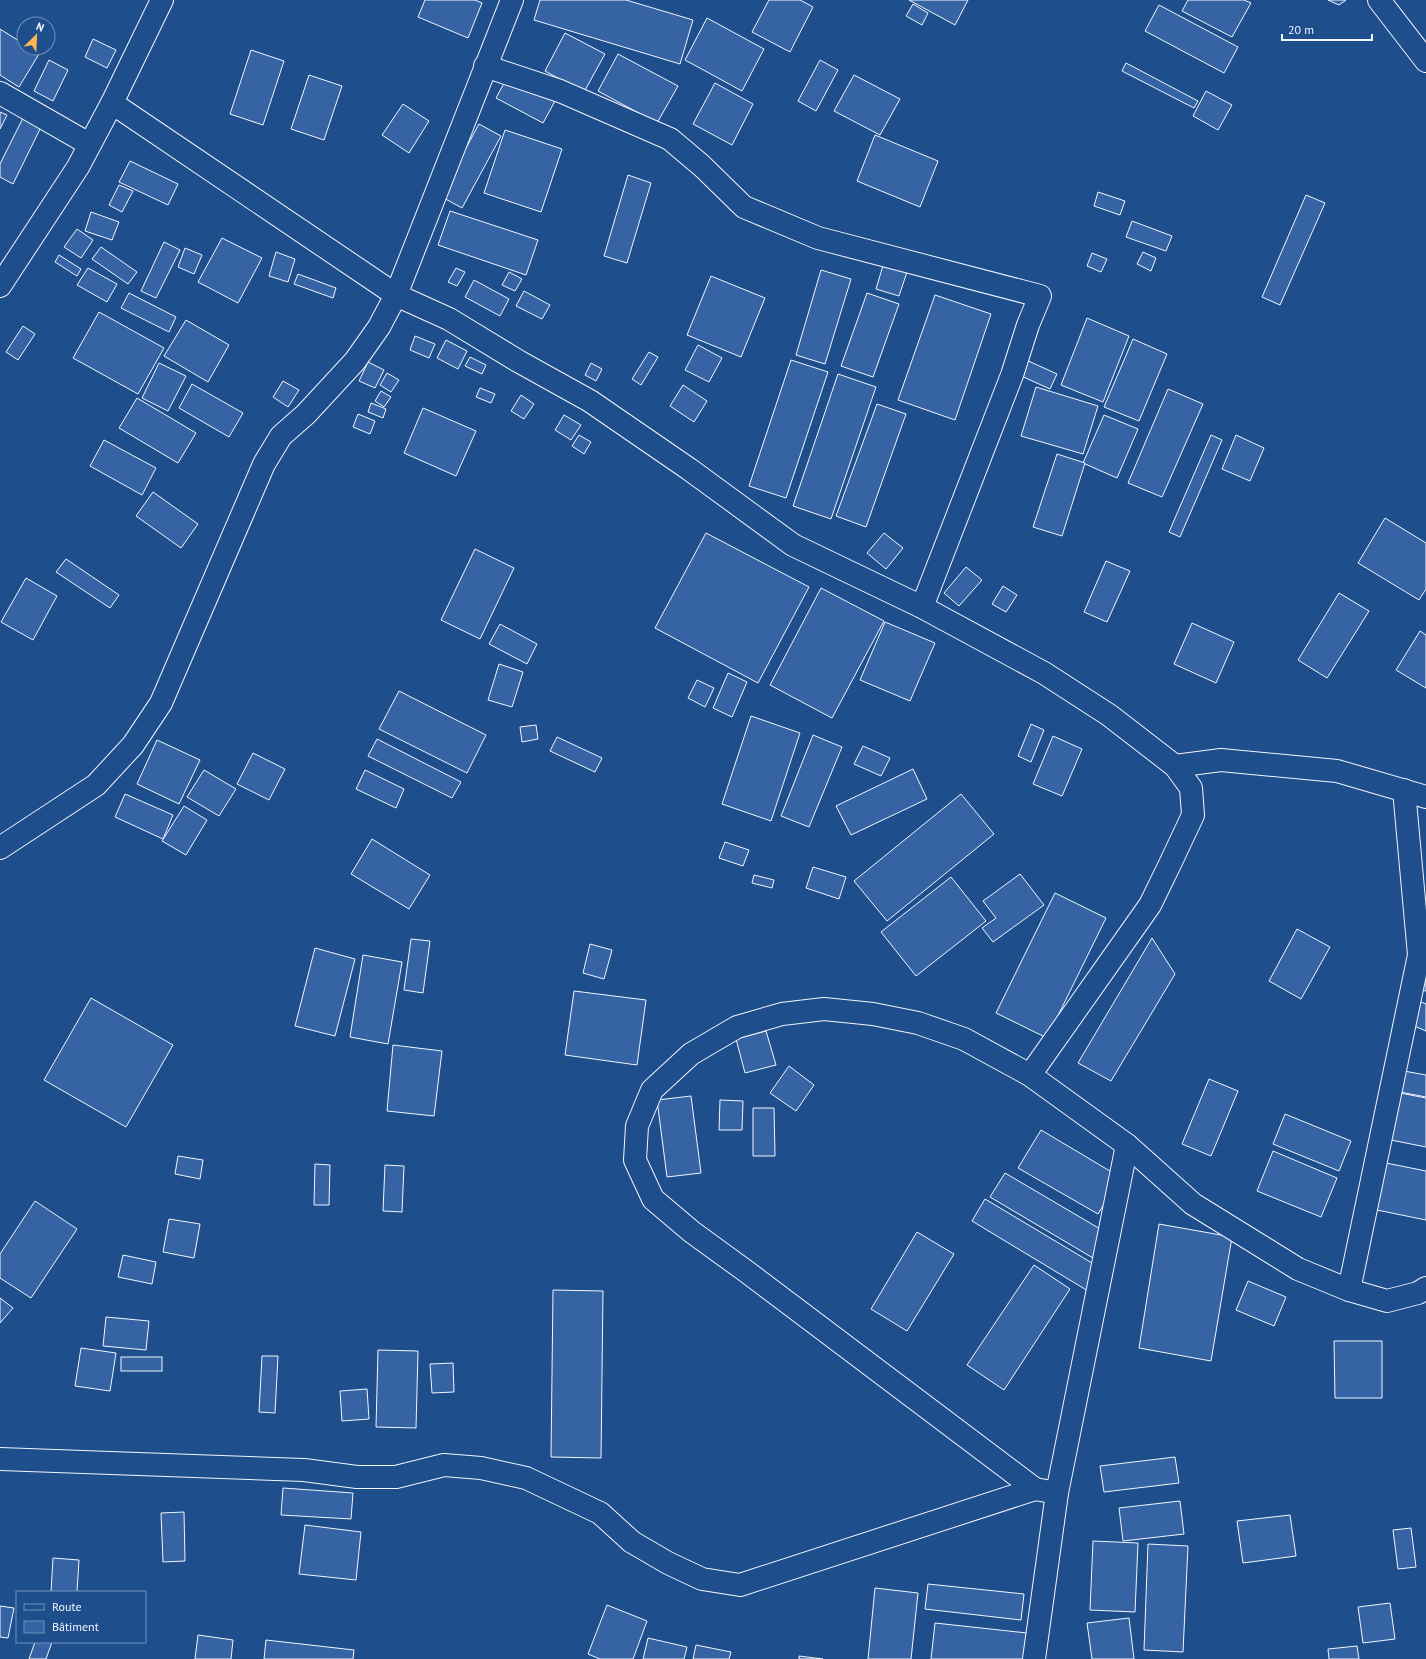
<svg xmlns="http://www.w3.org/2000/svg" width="1426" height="1659" font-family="'PT Sans',sans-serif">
<rect width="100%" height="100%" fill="#1f4e8c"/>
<g fill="#3563a3" stroke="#f2f6ff">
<polygon points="425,0 475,0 482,3 468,38 418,17"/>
<polygon points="540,0 626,0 693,20 680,64 534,20"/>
<polygon points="769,0 800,0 813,7 790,52 752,32"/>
<polygon points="909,0 968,0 955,25"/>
<polygon points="1188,0 1244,0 1251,3 1232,37 1182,11"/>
<polygon points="1328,0 1346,0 1339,5"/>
<polygon points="913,4 928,13 922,25 906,16"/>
<polygon points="1159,5 1238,47 1224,73 1145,31"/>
<polygon points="707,18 764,49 742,91 685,60"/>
<polygon points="0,29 24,44 24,48 30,48 39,54 19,87 0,75"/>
<polygon points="565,33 605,54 584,92 545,71"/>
<polygon points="93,39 116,50 107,68 85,57"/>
<polygon points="251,50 284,61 263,125 230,114"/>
<polygon points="618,54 678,86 657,123 598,91"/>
<polygon points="49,60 68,70 53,101 34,91"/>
<polygon points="820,60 838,70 816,111 798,101"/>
<polygon points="1126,63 1198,101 1194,108 1122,71"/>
<polygon points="309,75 342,86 324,140 291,129"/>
<polygon points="854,75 900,99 880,135 834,111"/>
<polygon points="508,76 555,101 543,123 496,98"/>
<polygon points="715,83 753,104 732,145 693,124"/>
<polygon points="1206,91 1232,105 1218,130 1193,116"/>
<polygon points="403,104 429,121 409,153 382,135"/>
<polygon points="0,112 7,115 0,129"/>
<polygon points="25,114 43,123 13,184 0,177 0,164"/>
<polygon points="479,124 501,136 462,208 440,196"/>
<polygon points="505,130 562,149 541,212 484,193"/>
<polygon points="875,135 938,161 920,207 857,181"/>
<polygon points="130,161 178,184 168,205 119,182"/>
<polygon points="628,175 651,183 627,263 604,256"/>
<polygon points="119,185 133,191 122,212 109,205"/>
<polygon points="1098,192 1125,201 1120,215 1094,206"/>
<polygon points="1306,195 1325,203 1280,305 1262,297"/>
<polygon points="450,211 538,240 526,275 438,245"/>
<polygon points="91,212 119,222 112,240 85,231"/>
<polygon points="1132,221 1172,236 1166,251 1126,237"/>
<polygon points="77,229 93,240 81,258 64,247"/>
<polygon points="222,238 262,258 238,303 198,282"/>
<polygon points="164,242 180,250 156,298 141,291"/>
<polygon points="101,247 137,272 128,284 92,259"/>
<polygon points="185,248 202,255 194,274 178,267"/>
<polygon points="276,252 295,259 288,282 269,276"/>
<polygon points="1143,252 1156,258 1151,271 1137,264"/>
<polygon points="1092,253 1107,259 1101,272 1087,266"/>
<polygon points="59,255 81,269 77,276 55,262"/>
<polygon points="884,262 908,269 899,296 876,289"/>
<polygon points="88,268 117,284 107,302 77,285"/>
<polygon points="456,268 465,272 457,286 448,282"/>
<polygon points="821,270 851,279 825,364 796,355"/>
<polygon points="509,272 522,279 515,291 502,285"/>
<polygon points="298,274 336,288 333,298 294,284"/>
<polygon points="711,276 765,298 741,357 687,335"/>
<polygon points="474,280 509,299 500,316 465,297"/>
<polygon points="524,291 550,305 542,319 516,306"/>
<polygon points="129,293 176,317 169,332 121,308"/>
<polygon points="867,293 899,304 873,377 841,366"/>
<polygon points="935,295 991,314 955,420 898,400"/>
<polygon points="99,312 164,348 138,394 73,358"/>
<polygon points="1087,318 1129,336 1103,402 1061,385"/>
<polygon points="186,320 229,345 208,382 164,356"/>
<polygon points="23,326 35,334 18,360 6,352"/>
<polygon points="415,336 435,344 429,358 410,350"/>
<polygon points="1133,339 1167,354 1139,421 1104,407"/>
<polygon points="446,340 467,351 458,369 437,358"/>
<polygon points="698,345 722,358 709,382 685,370"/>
<polygon points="649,352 658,357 641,385 632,379"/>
<polygon points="470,357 486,365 482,374 465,366"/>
<polygon points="1024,359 1057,374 1050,389 1017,374"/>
<polygon points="791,360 828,372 786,498 749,486"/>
<polygon points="368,362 384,370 375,388 359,381"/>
<polygon points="159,363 186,376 168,411 142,398"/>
<polygon points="591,363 602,369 596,381 585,375"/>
<polygon points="387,373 399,380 391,392 380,385"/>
<polygon points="838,374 876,387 831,519 793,506"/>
<polygon points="283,381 299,390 288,407 273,397"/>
<polygon points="192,384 243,413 229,437 179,408"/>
<polygon points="683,385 707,401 694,422 670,406"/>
<polygon points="1036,387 1098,406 1083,454 1021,436"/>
<polygon points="480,388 495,394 491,403 476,397"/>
<polygon points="1168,389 1203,404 1162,497 1128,483"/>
<polygon points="381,391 391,397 384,407 375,401"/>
<polygon points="521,395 534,404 524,419 511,411"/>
<polygon points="137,398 196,433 178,463 119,428"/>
<polygon points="371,403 386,409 383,418 368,412"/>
<polygon points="877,404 906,414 866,527 836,516"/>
<polygon points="423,408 476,431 456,476 404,453"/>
<polygon points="358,414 375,421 370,434 353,427"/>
<polygon points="564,415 581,425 571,440 555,430"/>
<polygon points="1104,415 1138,429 1117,478 1083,463"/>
<polygon points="579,435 591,442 584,454 572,446"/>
<polygon points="1211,435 1222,440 1180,537 1169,532"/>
<polygon points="1236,435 1264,448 1250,481 1222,469"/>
<polygon points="104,440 156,468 142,495 90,466"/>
<polygon points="1057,454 1085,463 1062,536 1033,527"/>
<polygon points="153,492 198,524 181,548 136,516"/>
<polygon points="1385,518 1426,543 1426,589 1419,600 1358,563"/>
<polygon points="706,533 809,587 758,683 655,628"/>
<polygon points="884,533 903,548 886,569 867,553"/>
<polygon points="475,549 514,568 480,639 441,620"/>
<polygon points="66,559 119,595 110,608 56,572"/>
<polygon points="1106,561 1130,571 1107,622 1084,612"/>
<polygon points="966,567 982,580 959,606 944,593"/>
<polygon points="26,578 57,596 33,640 1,622"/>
<polygon points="1003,586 1017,595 1006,612 992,604"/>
<polygon points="821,588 884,621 832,718 770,685"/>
<polygon points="1339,593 1369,611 1327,678 1298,660"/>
<polygon points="885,622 935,643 910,701 860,680"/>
<polygon points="1192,623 1234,642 1216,683 1174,664"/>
<polygon points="500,624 537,644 527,664 489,644"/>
<polygon points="1420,631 1426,635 1426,688 1396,670"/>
<polygon points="499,664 523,672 512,707 488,700"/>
<polygon points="728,673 747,682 732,717 713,708"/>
<polygon points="697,680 714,688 705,707 688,698"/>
<polygon points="399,691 486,735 467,773 379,729"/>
<polygon points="751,716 800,733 771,821 722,804"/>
<polygon points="1031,724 1044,730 1031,762 1018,756"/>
<polygon points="536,725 538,739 522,742 520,727"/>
<polygon points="813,735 842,747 809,827 781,816"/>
<polygon points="1053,736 1082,749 1062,796 1033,784"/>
<polygon points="557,737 602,758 595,772 550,751"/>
<polygon points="377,739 461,782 452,798 368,756"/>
<polygon points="157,740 200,760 179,804 137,784"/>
<polygon points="863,746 890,758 881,776 854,764"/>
<polygon points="253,753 285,769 269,800 237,784"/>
<polygon points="913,769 927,799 851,835 836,806"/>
<polygon points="204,770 236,789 219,816 187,797"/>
<polygon points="365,770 404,789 396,808 356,789"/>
<polygon points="125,794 173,815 163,839 115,817"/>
<polygon points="961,794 994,834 887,921 854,881"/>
<polygon points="184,806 207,820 186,855 162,841"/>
<polygon points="372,839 430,875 409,909 351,874"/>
<polygon points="725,842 749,850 743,866 719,858"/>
<polygon points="813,867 846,877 839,899 806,888"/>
<polygon points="1020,874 1044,905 993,942 982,928 996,918 983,901"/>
<polygon points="754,875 774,880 772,888 752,883"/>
<polygon points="951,877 986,921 916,976 881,932"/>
<polygon points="1055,893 1106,918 1047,1038 996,1013"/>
<polygon points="1297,929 1330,947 1301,999 1269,981"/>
<polygon points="1152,938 1175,974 1111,1081 1078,1063"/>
<polygon points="411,939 430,941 423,993 404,990"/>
<polygon points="590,944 612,950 604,979 583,973"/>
<polygon points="315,948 355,959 335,1036 295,1026"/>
<polygon points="363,955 402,962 388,1044 350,1037"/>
<polygon points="1426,966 1426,991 1417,989"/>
<polygon points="574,991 646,1000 637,1065 565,1055"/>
<polygon points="91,998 173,1045 126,1127 44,1080"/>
<polygon points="1414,999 1426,1004 1426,1031 1405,1022"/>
<polygon points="766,1031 776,1065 745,1073 736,1039"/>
<polygon points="393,1045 442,1051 434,1116 387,1111"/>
<polygon points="789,1066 814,1085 796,1111 770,1093"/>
<polygon points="1404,1071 1426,1075 1426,1097 1400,1092"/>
<polygon points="1209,1079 1238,1091 1211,1156 1182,1144"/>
<polygon points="1400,1093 1426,1098 1426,1147 1391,1140"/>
<polygon points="691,1096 701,1173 667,1177 657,1100"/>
<polygon points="720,1100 743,1101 742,1130 719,1130"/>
<polygon points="753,1108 774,1108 775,1156 753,1156"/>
<polygon points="1285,1114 1351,1141 1339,1171 1273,1144"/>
<polygon points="1041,1130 1120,1177 1098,1214 1018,1168"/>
<polygon points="1273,1151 1337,1178 1321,1217 1257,1191"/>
<polygon points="178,1156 203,1160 200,1179 175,1174"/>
<polygon points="1381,1162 1426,1171 1426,1220 1372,1209"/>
<polygon points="315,1164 330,1165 329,1205 314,1205"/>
<polygon points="385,1165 404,1166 402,1212 383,1211"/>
<polygon points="1005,1173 1107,1233 1093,1258 990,1197"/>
<polygon points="985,1199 1102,1269 1088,1291 972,1221"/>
<polygon points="35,1201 77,1229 31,1298 0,1278 0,1254"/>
<polygon points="169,1219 200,1224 194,1258 163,1252"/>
<polygon points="1159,1224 1232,1237 1211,1361 1139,1348"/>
<polygon points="917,1232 954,1254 907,1331 871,1309"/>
<polygon points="123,1255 156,1262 152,1284 118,1277"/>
<polygon points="1034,1265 1070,1289 1004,1390 967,1365"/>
<polygon points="1248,1281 1286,1297 1274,1326 1236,1310"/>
<polygon points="553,1290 603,1291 601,1458 551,1457"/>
<polygon points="0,1298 13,1308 0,1323"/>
<polygon points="106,1317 149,1321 146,1350 103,1346"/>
<polygon points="1334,1341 1382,1341 1382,1398 1335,1398"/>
<polygon points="81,1348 116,1353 110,1391 75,1386"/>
<polygon points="378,1350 418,1351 416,1428 376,1427"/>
<polygon points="262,1356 278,1356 275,1413 259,1412"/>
<rect x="121" y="1357" width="41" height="14"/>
<polygon points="453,1363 454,1392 432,1393 430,1364"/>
<polygon points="367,1389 369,1419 342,1421 340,1391"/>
<polygon points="1175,1457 1179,1483 1104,1492 1100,1466"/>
<polygon points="283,1488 353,1493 351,1519 281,1515"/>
<polygon points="1180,1501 1184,1534 1123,1541 1119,1508"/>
<polygon points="184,1512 185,1561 163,1562 161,1513"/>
<polygon points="1290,1515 1296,1556 1243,1563 1237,1521"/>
<polygon points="305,1525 361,1532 356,1580 299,1574"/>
<polygon points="1411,1528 1416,1567 1398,1569 1393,1530"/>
<polygon points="1093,1541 1138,1543 1135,1612 1090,1610"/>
<polygon points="1148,1544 1188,1546 1183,1652 1144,1650"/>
<polygon points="53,1558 79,1560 77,1592 51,1592"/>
<polygon points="928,1584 1024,1594 1021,1620 925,1609"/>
<polygon points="875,1588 918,1593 911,1659 868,1659"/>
<polygon points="1390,1603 1395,1639 1363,1643 1358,1607"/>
<polygon points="607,1605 647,1621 633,1659 600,1659 588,1654"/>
<polygon points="0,1606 14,1608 8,1638 0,1637"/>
<polygon points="1129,1618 1134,1659 1092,1659 1087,1623"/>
<polygon points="935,1623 1027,1633 1024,1659 931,1659"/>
<polygon points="198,1635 233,1640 231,1659 195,1659"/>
<polygon points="648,1638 687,1647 684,1659 643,1659"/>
<polygon points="266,1640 354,1650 353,1659 264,1659"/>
<polygon points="35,1642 52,1642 46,1659 29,1659"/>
<polygon points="696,1645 731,1652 729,1659 693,1659"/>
<polygon points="1357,1646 1359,1659 1329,1659 1328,1649"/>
<polygon points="799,1656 823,1659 799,1659"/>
</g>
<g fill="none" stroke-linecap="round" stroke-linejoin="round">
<g stroke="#f2f6ff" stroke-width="24">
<g id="minor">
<polyline points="1379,0 1426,61"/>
<polyline points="485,66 560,91 670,139 702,166 744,207 818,238 1040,296 1028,325 1012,375 922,607"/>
<polyline points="0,93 89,144"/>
<polyline points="112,103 396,295 449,319 518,361 590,401 689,469 793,545 922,607 1044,673 1109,715 1175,766 1191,788 1193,815 1170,864 1150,905 1030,1075"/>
<polyline points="0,286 78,167 112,103 162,0"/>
<polyline points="1175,766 1221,760 1337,771 1426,797"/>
<polyline points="0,848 96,785 133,745 161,703 264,464 281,436 306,414 355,361 379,327 396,295 512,0"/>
<polyline points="1349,1290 1419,955 1404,790"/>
<polyline points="0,1459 304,1470 357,1477 396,1477 444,1465 481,1468 526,1478 600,1513 632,1542 668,1563 702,1579 740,1585 1035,1489 1057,1493"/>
<polyline points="1035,1489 743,1269 692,1232 653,1199 635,1160 637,1126 652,1090 691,1054 737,1027 782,1014 824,1009 873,1014 918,1023 964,1039 1030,1075 1127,1145 1193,1204 1298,1269 1349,1290 1387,1301 1418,1293 1426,1288"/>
<polyline points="1034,1659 1057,1493 1127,1145"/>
</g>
</g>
<use href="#minor" stroke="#1f4e8c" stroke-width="22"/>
</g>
<rect x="16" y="1591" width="130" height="52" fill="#1f4e8c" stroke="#7391ba"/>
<rect x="24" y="1604" width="20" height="6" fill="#1f4e8c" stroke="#7391ba"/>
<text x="52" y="1611" font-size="12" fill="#f2f6ff">Route</text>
<rect x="24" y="1621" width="20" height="12" fill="#3563a3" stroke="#7391ba"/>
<text x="52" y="1631" font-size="12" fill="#f2f6ff">Bâtiment</text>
<g transform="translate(36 36) rotate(24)"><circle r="19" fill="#1f4e8c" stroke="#7391ba"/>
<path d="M0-3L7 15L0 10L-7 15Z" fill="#ffb74d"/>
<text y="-6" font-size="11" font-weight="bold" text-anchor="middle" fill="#f2f6ff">N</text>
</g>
<path d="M1282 34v6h90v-6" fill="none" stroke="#f2f6ff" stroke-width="2"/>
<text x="1288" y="34" font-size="12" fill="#f2f6ff" stroke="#1f4e8c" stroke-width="3" paint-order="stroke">20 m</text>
</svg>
